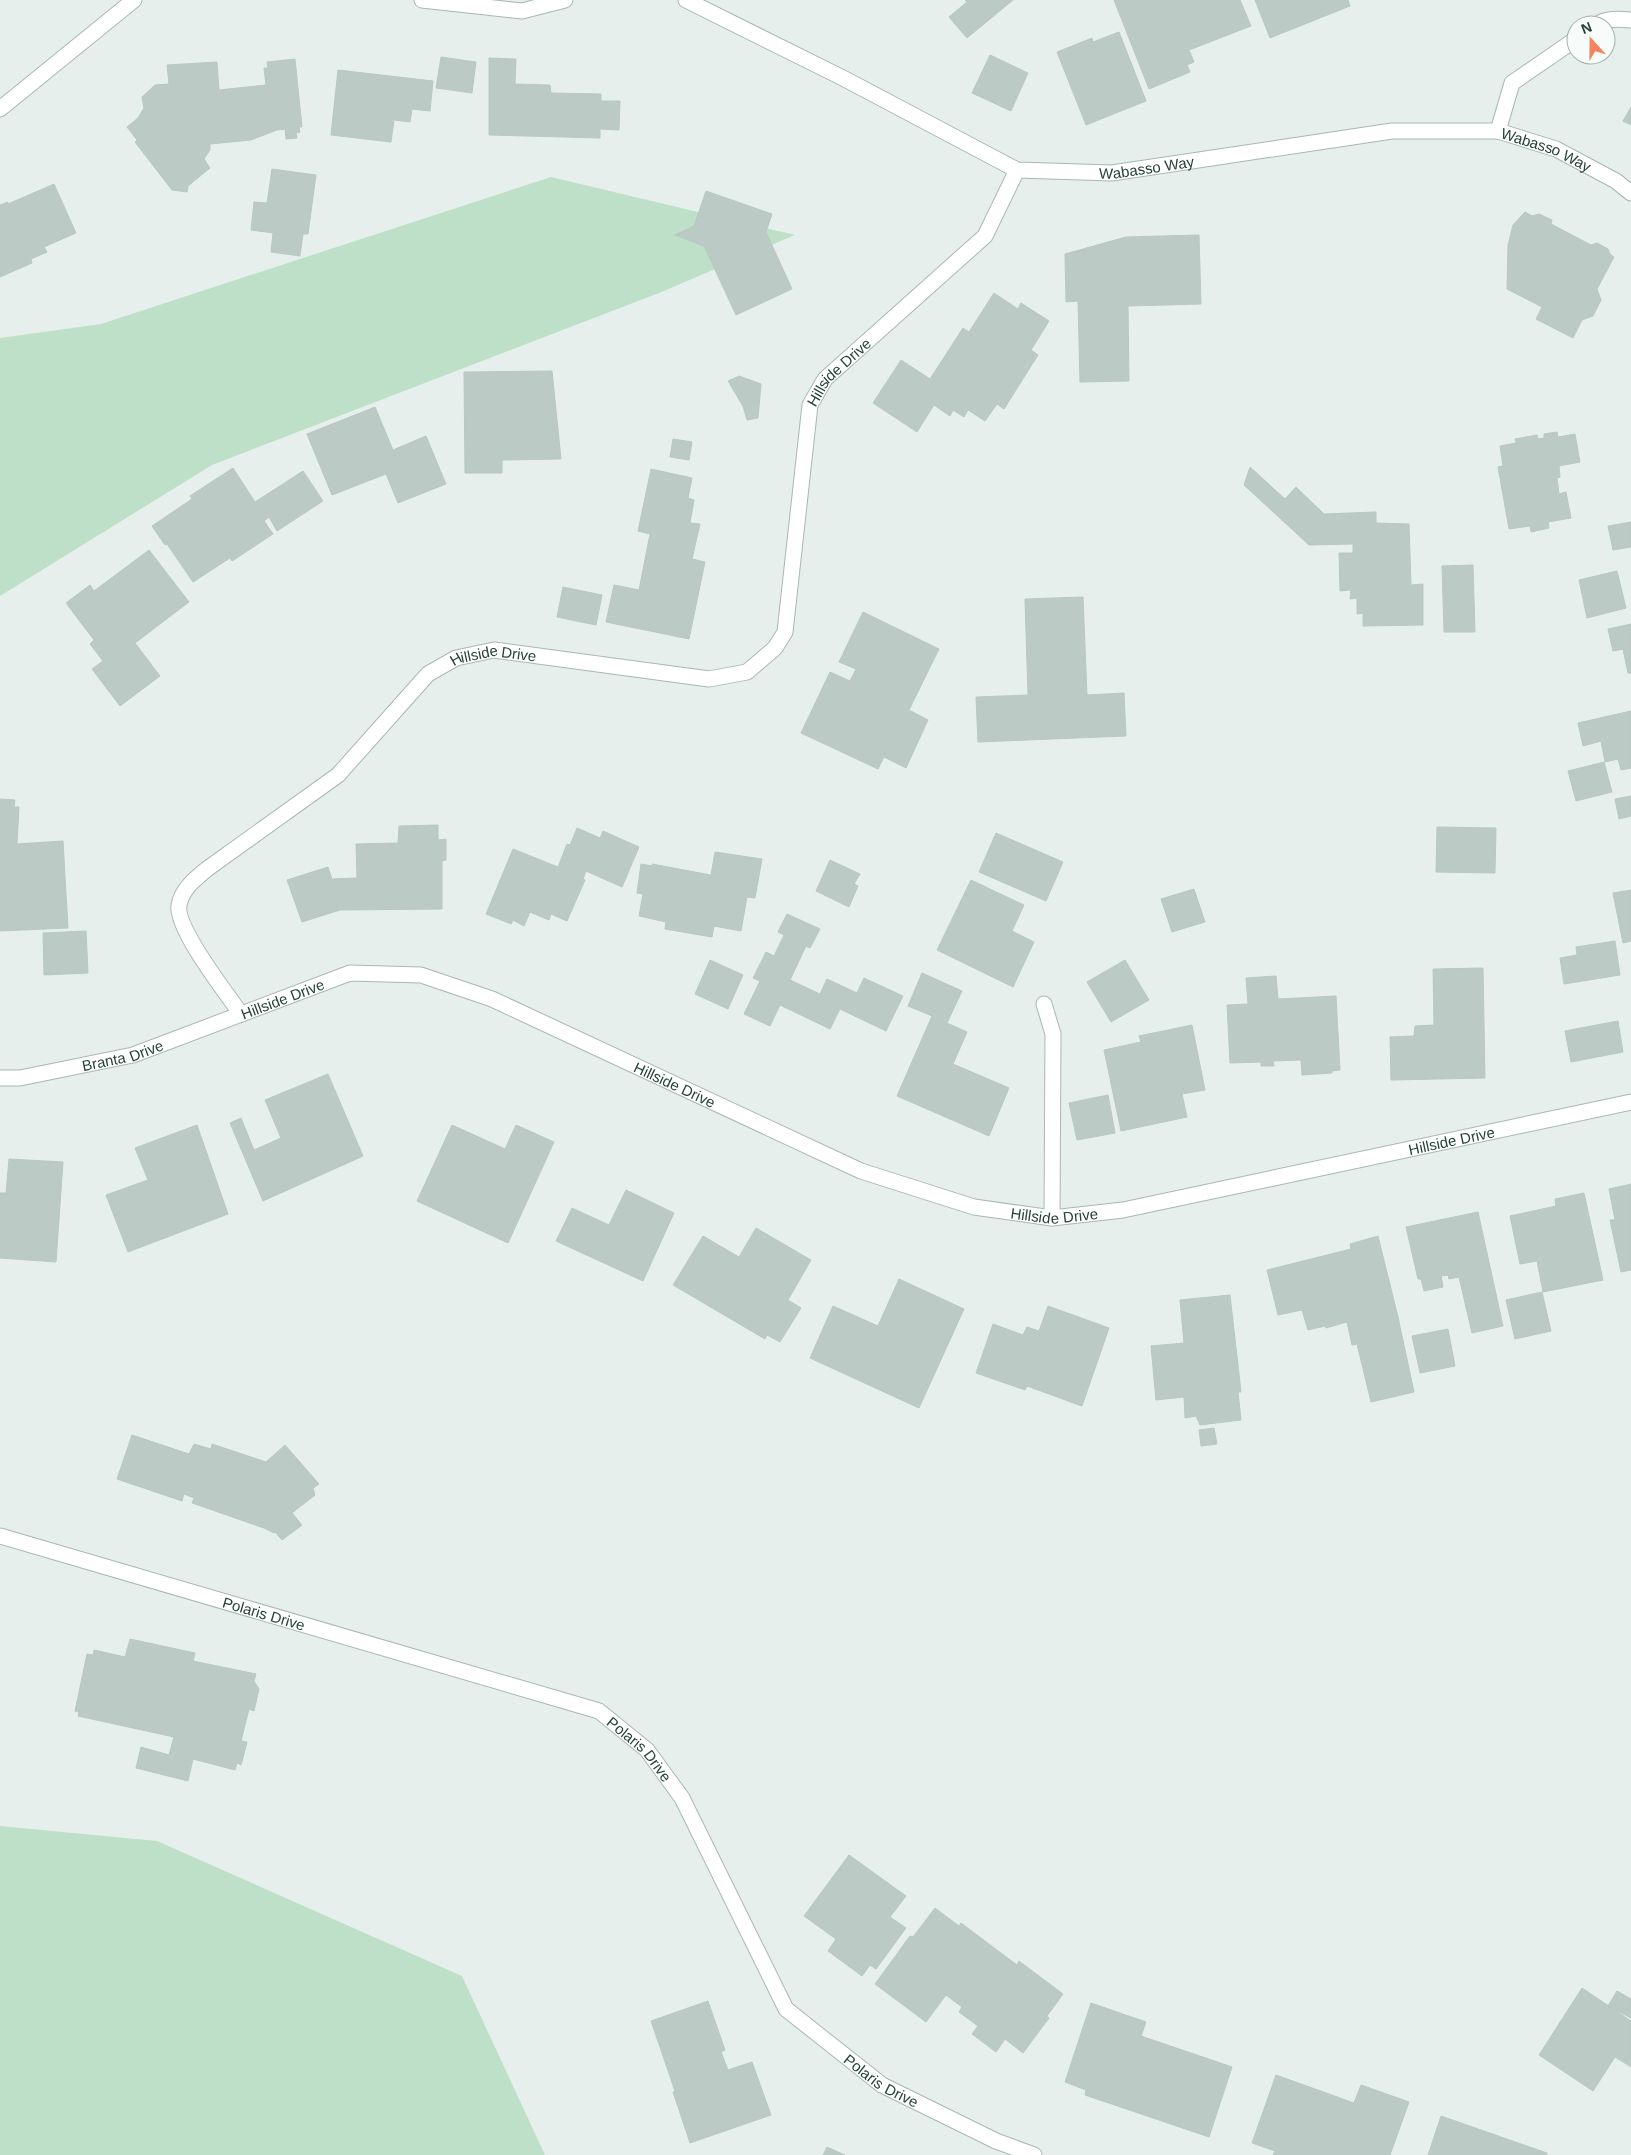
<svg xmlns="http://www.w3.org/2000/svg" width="1631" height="2155" font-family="Helvetica,sans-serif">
<rect width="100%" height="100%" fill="#e6efeb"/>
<g fill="#bfe0c8">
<polygon points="551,177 795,235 659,293 212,465 0,596 0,338 101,324"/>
<polygon points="0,1826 157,1841 462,1976 545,2155 0,2155"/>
</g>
<g fill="#bbcac4" stroke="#b8c9c2">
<polygon points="965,0 1013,0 967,38 949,17 967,2"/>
<polygon points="1114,0 1240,0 1251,26 1189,50 1194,62 1187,65 1190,72 1149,89"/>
<polygon points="1255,0 1348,0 1350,6 1270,38"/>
<polygon points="1119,32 1146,101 1086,125 1057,52 1092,38 1093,42"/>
<polygon points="990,55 1028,73 1011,111 972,93"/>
<polygon points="441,57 476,62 472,93 436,88"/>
<polygon points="489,58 516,59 515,84 550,85 551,93 601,94 601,101 620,101 619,130 600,129 600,138 489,135"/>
<polygon points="295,59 302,127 299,127 300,132 296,133 297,138 286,139 285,129 277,130 251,140 210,144 210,150 204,159 210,168 188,186 187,192 172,190 135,142 137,140 127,127 138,118 144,108 142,97 155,85 169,84 167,65 217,62 219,90 266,85 264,68 268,68 267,62"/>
<polygon points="338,70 433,81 430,111 412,109 410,122 394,120 391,142 331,135"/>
<polygon points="1631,107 1631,125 1623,121"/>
<polygon points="272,169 316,175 308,234 303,234 300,256 271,252 273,233 251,230 254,202 267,203"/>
<polygon points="54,184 76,233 44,247 47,252 31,259 32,263 0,277 0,205 8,202 8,204"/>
<polygon points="706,191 772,214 766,232 792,289 736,315 704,246 675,235 694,226"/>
<polygon points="1525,212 1532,216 1539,214 1552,220 1551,224 1591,245 1597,243 1608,249 1610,254 1614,257 1597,289 1601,300 1593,316 1582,320 1573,338 1536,319 1542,307 1507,289 1508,245 1513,225"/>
<polygon points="1199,235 1201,304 1128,306 1129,381 1080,382 1078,301 1066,302 1065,254 1126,237"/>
<polygon points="994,293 1018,309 1021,303 1049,321 1031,350 1038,355 1004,409 997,404 985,421 968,410 964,417 953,410 950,416 934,405 917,432 873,403 901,360 930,379 963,328 969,332"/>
<polygon points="552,371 561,459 502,460 502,473 465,473 464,372"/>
<polygon points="739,376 761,384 758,418 747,420 743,406 728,381"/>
<polygon points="375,407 393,450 426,436 446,484 398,503 386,474 332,495 307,434"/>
<polygon points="1557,432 1558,437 1575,434 1580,462 1559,466 1560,477 1557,478 1559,494 1566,492 1571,518 1548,522 1549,528 1531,532 1530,526 1509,529 1498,467 1503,466 1500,446 1516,443 1515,439 1537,435 1538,439 1544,438 1544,434"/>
<polygon points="673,439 692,442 689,460 670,457"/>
<polygon points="1250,467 1285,499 1296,487 1324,514 1376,512 1376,523 1409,524 1411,585 1423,584 1423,625 1363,626 1363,613 1357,614 1357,598 1350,599 1351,590 1340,591 1339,553 1353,553 1353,544 1309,545 1244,485"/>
<polygon points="233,468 255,502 303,471 323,501 277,531 269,517 264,521 273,534 232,561 230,558 193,582 167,544 165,545 152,526 192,499 190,496"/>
<polygon points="651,469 692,478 688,498 694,500 690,523 700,524 692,559 705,562 689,639 606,622 614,585 639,590 650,534 638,531"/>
<polygon points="1631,522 1631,547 1613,550 1608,526"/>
<polygon points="149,550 189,602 135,643 160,676 120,706 92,669 103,661 90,644 94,640 66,603 90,585 94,591"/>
<polygon points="1473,565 1475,632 1444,632 1442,566"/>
<polygon points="1617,571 1626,608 1587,618 1579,580"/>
<polygon points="563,587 602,595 596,625 557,617"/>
<polygon points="1083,597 1087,695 1124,693 1126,736 978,742 976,697 1028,695 1025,599"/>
<polygon points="863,612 939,649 909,710 928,720 906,768 884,757 878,769 801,733 830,672 850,681 856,669 839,662"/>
<polygon points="1631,624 1631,673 1628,673 1623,649 1613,651 1608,629"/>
<polygon points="1631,711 1631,768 1621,770 1618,759 1605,762 1601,741 1583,746 1578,723"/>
<polygon points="1604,762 1612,792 1576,801 1568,771"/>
<polygon points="1631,796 1631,816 1619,819 1615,799"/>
<polygon points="0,799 15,800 14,807 19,807 17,844 63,841 68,928 0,931"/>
<polygon points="438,825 438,840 446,839 446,860 442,861 442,909 340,910 302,922 287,880 328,867 332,879 357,878 356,844 398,843 399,826"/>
<polygon points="1437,827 1496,828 1495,873 1436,872"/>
<polygon points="577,828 600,838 603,831 639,847 622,887 586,871 583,879 585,880 567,921 551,914 549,920 530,912 524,926 513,920 511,924 486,914 513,849 558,867 567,844 570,845"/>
<polygon points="996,833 1063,862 1046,901 979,872"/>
<polygon points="715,852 762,859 755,898 747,897 741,931 714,926 712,937 665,929 666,922 639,916 643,894 637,893 641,864 652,866 652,864 711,875"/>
<polygon points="830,860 860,874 854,884 858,886 849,907 816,891"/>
<polygon points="971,880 1024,905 1012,931 1034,942 1013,987 937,950"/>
<polygon points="1194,889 1205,922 1172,932 1161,899"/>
<polygon points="1631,890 1631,941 1623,943 1613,893"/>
<polygon points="787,914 820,929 810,948 806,946 790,980 820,994 827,979 857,993 864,978 903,996 886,1031 840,1009 830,1029 780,1005 770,1026 744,1014 760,981 753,978 766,952 774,956 784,935 778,932"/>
<polygon points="86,931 88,973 44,975 43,933"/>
<polygon points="1615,941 1620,975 1564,984 1560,958 1577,955 1576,947"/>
<polygon points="710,960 743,975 728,1009 695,994"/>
<polygon points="1125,960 1149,1000 1111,1022 1087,982"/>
<polygon points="1483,968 1485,1078 1391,1080 1390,1037 1414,1036 1415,1026 1434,1025 1433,969"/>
<polygon points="922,973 962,991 947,1023 967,1032 953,1064 1009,1088 989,1136 897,1096 932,1016 908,1006"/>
<polygon points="1276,976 1278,999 1336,996 1340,1070 1332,1071 1332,1073 1302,1075 1301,1060 1273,1061 1274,1066 1261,1066 1261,1062 1230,1063 1227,1005 1248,1004 1246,978"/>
<polygon points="1618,1021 1623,1052 1571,1062 1565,1031"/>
<polygon points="1192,1025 1205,1090 1182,1094 1187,1117 1121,1131 1104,1050 1141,1042 1139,1036"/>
<polygon points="328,1074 363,1156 263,1201 230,1123 241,1118 254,1150 281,1138 265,1100"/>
<polygon points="1108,1095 1115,1133 1077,1140 1069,1103"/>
<polygon points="197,1125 228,1214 128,1252 106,1195 148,1180 135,1148"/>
<polygon points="452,1125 505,1149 516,1125 554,1142 508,1243 417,1201"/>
<polygon points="9,1159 63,1162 56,1262 0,1258 0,1193 6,1193"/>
<polygon points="1631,1184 1631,1270 1621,1272 1610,1220 1615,1220 1609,1189"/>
<polygon points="626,1190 674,1213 643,1281 556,1241 572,1208 609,1225"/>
<polygon points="1584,1193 1603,1280 1543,1292 1537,1261 1520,1264 1510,1216 1556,1206 1555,1199"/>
<polygon points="1478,1212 1503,1326 1472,1333 1459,1277 1449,1279 1448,1275 1441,1276 1443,1287 1424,1291 1421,1279 1418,1279 1406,1227"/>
<polygon points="756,1228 811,1260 788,1300 801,1308 780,1342 767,1335 765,1339 673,1285 703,1236 739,1257"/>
<polygon points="1378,1236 1398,1317 1414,1392 1371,1402 1357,1344 1352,1345 1347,1322 1326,1328 1325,1326 1308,1330 1302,1310 1278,1315 1267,1270 1351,1249 1350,1244"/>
<polygon points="899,1279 964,1309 919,1408 810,1358 833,1306 878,1326"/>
<polygon points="1542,1292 1551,1331 1515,1339 1506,1300"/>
<polygon points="1230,1295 1241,1392 1238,1392 1241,1420 1200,1425 1196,1416 1185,1418 1184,1397 1156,1400 1151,1346 1184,1343 1180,1300"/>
<polygon points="1048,1306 1109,1328 1082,1406 1027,1386 1025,1390 976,1373 993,1324 1023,1335 1027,1327 1039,1331"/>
<polygon points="1448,1329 1455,1366 1420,1373 1412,1336"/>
<polygon points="1214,1428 1217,1444 1201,1446 1199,1430"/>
<polygon points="132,1435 189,1454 194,1444 211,1449 212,1444 266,1462 285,1445 319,1484 313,1488 315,1495 292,1513 302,1525 282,1540 275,1532 274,1533 264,1528 192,1503 194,1498 184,1494 182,1501 117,1479"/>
<polygon points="130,1639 195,1653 193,1661 256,1674 254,1681 259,1689 254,1711 249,1709 241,1741 247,1742 241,1765 237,1763 235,1770 193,1759 188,1781 136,1768 141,1747 169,1755 174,1737 78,1716 79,1712 75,1711 87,1654 93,1655 94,1650 125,1657"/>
<polygon points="849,1855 906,1896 890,1917 906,1928 876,1969 870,1965 862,1976 828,1951 836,1939 804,1916"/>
<polygon points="935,1908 959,1926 961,1923 1017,1965 1019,1961 1063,1994 1047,2016 1049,2018 1023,2053 1005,2039 996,2052 972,2034 978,2026 959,2012 962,2007 946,1995 926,2022 875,1984 910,1936 913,1937"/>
<polygon points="1582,1988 1631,2021 1631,2067 1615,2057 1593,2091 1539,2055"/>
<polygon points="1617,1991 1631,1999 1631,2018 1608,2006"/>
<polygon points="708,2001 725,2050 721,2052 728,2070 752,2062 771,2115 690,2143 673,2092 675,2091 651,2021"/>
<polygon points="1091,2003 1146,2022 1141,2036 1232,2067 1209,2137 1085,2095 1086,2090 1065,2082"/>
<polygon points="1276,2075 1354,2103 1361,2085 1409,2102 1390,2155 1273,2155 1275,2151 1252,2143"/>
<polygon points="1441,2116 1547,2153 1547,2155 1428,2155"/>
<polygon points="827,2147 845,2155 823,2155"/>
</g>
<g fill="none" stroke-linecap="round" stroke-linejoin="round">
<g stroke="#a8b8b2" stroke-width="17">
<polyline id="service" points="1044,1004 1053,1034 1052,1218"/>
</g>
<g stroke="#a8b8b2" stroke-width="17">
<g id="minor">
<polyline points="422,0 522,11 565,0"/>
<path id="s1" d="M686,0L843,78L1017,170L1112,173L1392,131H1498L1556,149L1616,181L1631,193"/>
<path d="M1596,25C1606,18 1619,19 1631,20"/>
<polyline points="0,109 134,0"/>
<polyline points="1498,131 1512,83 1576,39"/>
<path id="s2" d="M241,1014C227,994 175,928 179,905C182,889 195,879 207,869L338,775L428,674L456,658L494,650L709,679L747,672L775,648L785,632L810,405L825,379L985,236L1017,170"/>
<path id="s3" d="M0,1078H20L133,1055L350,973L421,975L492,999L861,1171L974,1207L1052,1218L1123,1210L1631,1102"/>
<path id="s4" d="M0,1536L599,1711L647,1750L682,1798L786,2009L882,2085L996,2141L1034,2155"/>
</g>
</g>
<use href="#service" stroke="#fff" stroke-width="15"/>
<use href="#minor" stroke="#fff" stroke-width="15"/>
</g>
<g text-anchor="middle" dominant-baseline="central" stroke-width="4.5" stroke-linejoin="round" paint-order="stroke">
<g font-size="15" fill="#24423a" stroke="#f7fbf9">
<text stroke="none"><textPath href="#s1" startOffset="908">Wabasso Way</textPath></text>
<text stroke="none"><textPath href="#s1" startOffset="502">Wabasso Way</textPath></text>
<text stroke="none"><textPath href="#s2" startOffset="1125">Hillside Drive</textPath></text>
<text stroke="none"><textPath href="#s2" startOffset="540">Hillside Drive</textPath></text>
<text stroke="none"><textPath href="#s3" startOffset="295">Hillside Drive</textPath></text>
<text stroke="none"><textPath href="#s3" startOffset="125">Branta Drive</textPath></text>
<text stroke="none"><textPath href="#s3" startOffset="715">Hillside Drive</textPath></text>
<text stroke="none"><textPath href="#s3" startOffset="1525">Hillside Drive</textPath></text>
<text stroke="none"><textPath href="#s3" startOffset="1120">Hillside Drive</textPath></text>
<text stroke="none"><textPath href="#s4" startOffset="275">Polaris Drive</textPath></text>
<text stroke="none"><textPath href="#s4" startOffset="680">Polaris Drive</textPath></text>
<text stroke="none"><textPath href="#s4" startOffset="1100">Polaris Drive</textPath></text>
</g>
</g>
<g transform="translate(1591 40) rotate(339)"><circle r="24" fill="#f7fbf9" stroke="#a3b1ad"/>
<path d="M0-4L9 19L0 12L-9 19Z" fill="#f4845f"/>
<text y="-8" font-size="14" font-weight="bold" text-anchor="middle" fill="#24423a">N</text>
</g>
</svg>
